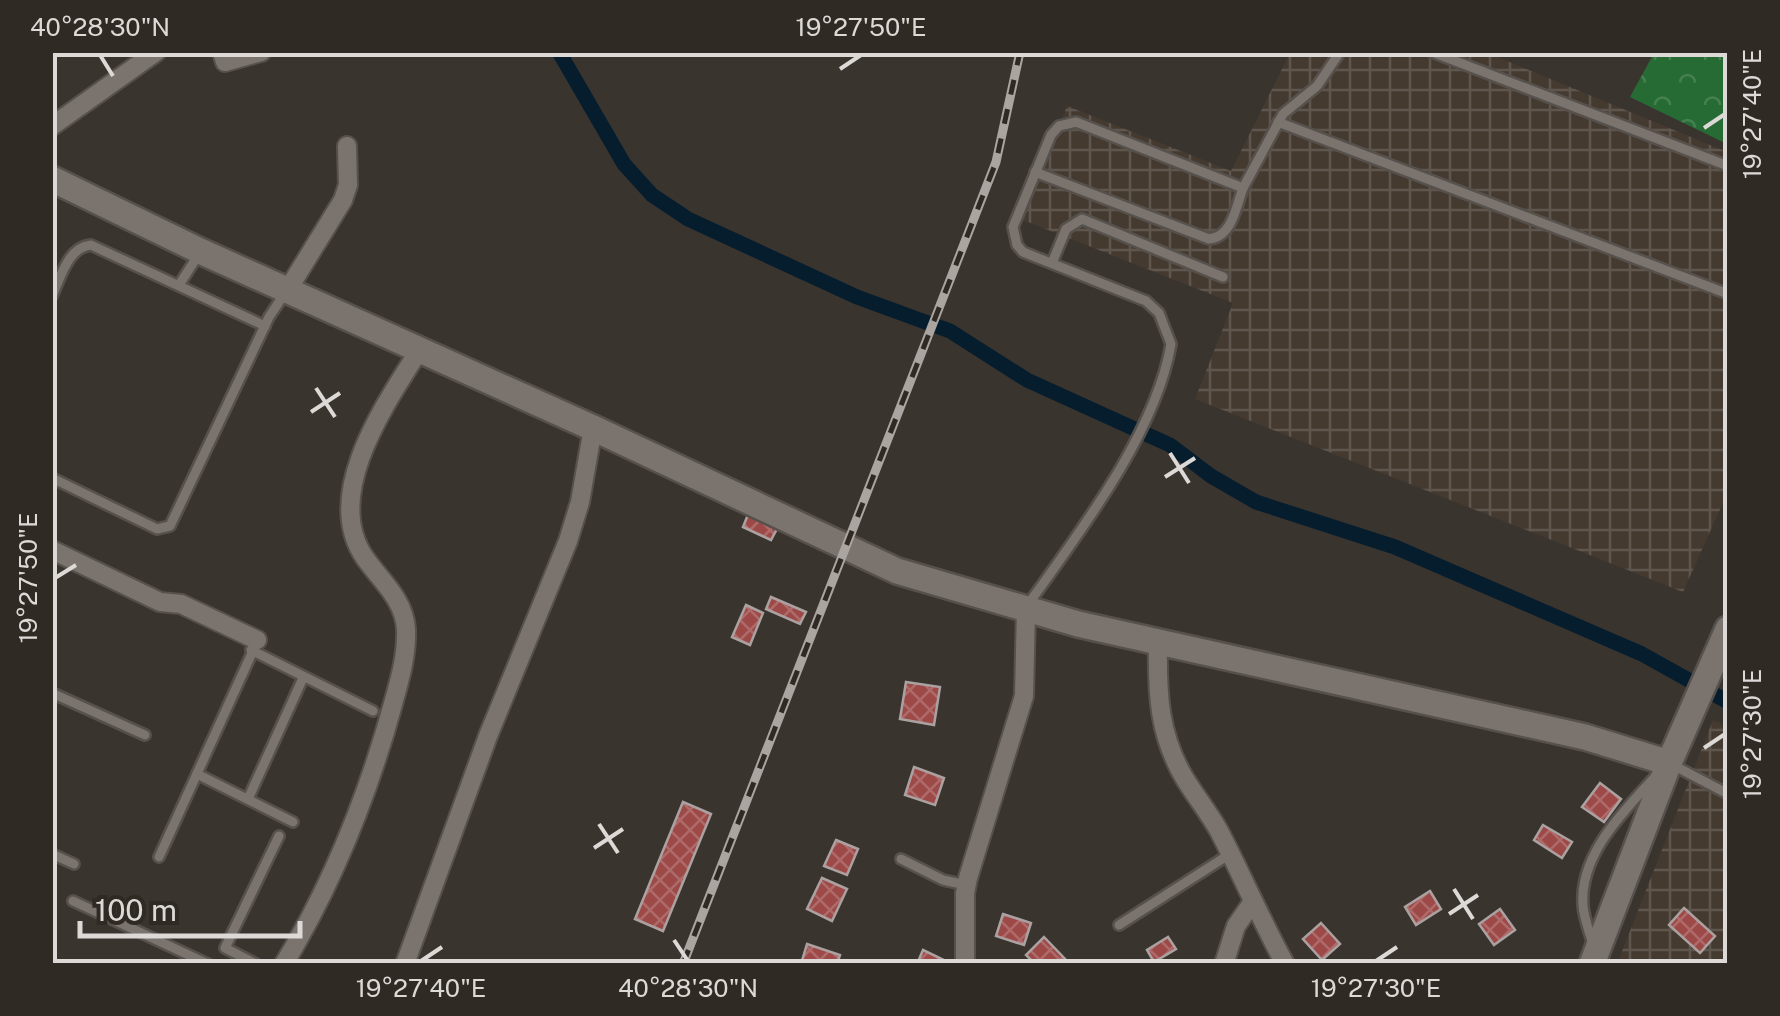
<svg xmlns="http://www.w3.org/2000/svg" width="1780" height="1016" font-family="'Public Sans',sans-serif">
<defs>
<pattern id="industrial-grid" width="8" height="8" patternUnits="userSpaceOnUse" patternTransform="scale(2.5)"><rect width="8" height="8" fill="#453a30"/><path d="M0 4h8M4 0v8" fill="none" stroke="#5f564d"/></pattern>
<pattern id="forest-crowns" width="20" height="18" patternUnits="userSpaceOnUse" patternTransform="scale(2.5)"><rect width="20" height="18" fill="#266b33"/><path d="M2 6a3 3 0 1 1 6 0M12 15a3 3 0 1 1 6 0" fill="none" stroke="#458050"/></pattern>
<pattern id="building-cross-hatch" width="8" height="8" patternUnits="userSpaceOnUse" patternTransform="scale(2.5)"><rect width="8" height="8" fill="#9c4947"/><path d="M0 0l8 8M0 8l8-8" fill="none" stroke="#ae6b69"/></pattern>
</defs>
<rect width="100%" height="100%" fill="#3a342f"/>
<g fill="url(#industrial-grid)">
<polygon points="1290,53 1488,53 1727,152 1727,494 1683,592 1195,399 1233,303 1023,220 1067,106 1231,171"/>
<polygon points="1713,720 1727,726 1727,963 1617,964"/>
</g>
<polygon fill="url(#forest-crowns)" points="1654,53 1727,53 1727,144 1630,97"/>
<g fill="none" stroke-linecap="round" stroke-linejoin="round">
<polyline stroke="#061d2e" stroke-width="15" points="559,52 624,164 652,195 688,219 857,297 950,331 1027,380 1170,445 1211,476 1256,502 1395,547 1642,654 1728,702"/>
</g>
<g fill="url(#building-cross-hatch)" stroke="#aca1a1" stroke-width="2.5">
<polygon points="749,512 779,525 771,540 743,527"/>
<polygon points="771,597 806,612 800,624 766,609"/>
<polygon points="746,605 763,613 750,645 732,637"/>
<polygon points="906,682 940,687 934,725 900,719"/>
<polygon points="914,767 944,778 935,805 905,795"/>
<polygon points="1600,783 1621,799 1604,822 1582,807"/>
<polygon points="683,802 711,814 663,931 635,919"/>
<polygon points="1543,825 1572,842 1562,858 1534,840"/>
<polygon points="836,840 858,849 847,875 824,866"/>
<polygon points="822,878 847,889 832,921 807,909"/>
<polygon points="1430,891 1441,909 1416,925 1405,907"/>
<polygon points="1684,908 1715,936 1700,953 1669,925"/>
<polygon points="1500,909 1515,930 1494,945 1479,924"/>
<polygon points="1003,914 1031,923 1024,945 996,936"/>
<polygon points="1321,923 1340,944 1322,960 1303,939"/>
<polygon points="1044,937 1067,961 1064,964 1035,964 1026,955"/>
<polygon points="1168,937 1176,949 1154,962 1147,950"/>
<polygon points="807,944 840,955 837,964 801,964"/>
<polygon points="923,950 944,960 942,964 917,964"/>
</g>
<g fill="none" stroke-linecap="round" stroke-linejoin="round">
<g stroke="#56514c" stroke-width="14">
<g id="lane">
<polyline points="1432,52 1728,166"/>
<polyline points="1278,122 1728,294"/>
<path d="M1035,172L1209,239C1232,237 1236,207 1243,188"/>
<polyline points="1052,263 1066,229 1082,219 1223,277"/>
<polyline points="179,285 199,254"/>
<path d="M52,296C61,277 68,247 91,245L265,326"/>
<polyline points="52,478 157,529 170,526 269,317 285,293"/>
<path d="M1027,606C1079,533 1156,433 1171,344L1159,313L1146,301L1023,252L1017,245L1013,227L1051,135L1059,126L1076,122L1243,188L1283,114L1317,86L1340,52"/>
<polyline points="251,650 373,711"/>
<polyline points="52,693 145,735"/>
<polyline points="1673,765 1728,794"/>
<polyline points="197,774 293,822"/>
<polyline points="248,799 303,678"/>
<polyline points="52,854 74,864"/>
<polyline points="159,857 252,653"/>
<polyline points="901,859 943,880 966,885"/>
<polyline points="73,901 208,964"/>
<polyline points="1119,925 1230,854"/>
<path d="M1593,944C1589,931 1584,918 1583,906C1579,855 1623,812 1654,778"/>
<polyline points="256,964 225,948 279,836"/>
</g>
</g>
<g stroke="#56514c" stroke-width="22">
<g id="street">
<polyline points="222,52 225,62 261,52"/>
<polyline points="52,126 156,52"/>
<polyline points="287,291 343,200 348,185 347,146"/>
<polyline points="52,550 160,602 181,604 257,640"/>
<path d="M1158,644C1157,694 1159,736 1185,779C1196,797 1209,813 1219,831C1242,875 1261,920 1285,964"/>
<path d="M284,964C333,883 368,795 393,704C400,679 407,655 406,629C404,599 381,581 365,558C321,495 386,403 420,349"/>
<polyline points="405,964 488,736 568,541 580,502 593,428"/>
<polyline points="965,964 965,893 968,878 1024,696 1026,608"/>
<polyline points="1224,964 1236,926 1252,903"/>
</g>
</g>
<g stroke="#56514c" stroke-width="30">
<g id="secondary">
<polyline points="52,179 200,251 593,428 897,571 1078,624 1585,737 1669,763"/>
<polyline points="1592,964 1669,763 1728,629"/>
</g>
</g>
<use href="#lane" stroke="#7b746e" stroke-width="9"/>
<use href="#street" stroke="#7b746e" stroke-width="18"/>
<use href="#secondary" stroke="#7b746e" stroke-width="25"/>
<g stroke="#aaa5a1" stroke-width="9">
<polyline id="rail" points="683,964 996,162 1020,52"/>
</g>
<use href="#rail" stroke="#302a25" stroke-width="5" stroke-dasharray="15" stroke-linecap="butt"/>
</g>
<path fill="none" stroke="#ddd9d6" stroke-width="4" d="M100,55L113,76M840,69L861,55M1704,128L1725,114M316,388L335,417M311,412L340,393M1170,453L1189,483M1165,477L1195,458M55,578L76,565M1704,748L1725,734M599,824L618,853M594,848L623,829M1454,889L1473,919M1449,914L1478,895M674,940L688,961M421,961L442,947M1376,961L1397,947"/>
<rect width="1780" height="1016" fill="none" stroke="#302a25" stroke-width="110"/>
<path d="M80 921v15h220v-15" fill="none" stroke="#ddd9d6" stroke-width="5"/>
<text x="95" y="921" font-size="30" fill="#ddd9d6" stroke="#302a25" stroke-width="8" paint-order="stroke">100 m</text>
<rect x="55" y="55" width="1670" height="906" fill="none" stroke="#ddd9d6" stroke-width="4"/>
<g font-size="25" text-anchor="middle" fill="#ddd9d6">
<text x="100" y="36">40°28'30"N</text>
<text x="861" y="36">19°27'50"E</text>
<text transform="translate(1752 114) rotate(-90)" y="9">19°27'40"E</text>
<text transform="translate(28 578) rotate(-90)" y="9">19°27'50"E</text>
<text transform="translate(1752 734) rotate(-90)" y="9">19°27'30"E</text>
<text x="421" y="997">19°27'40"E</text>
<text x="688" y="997">40°28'30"N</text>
<text x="1376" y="997">19°27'30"E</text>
</g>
</svg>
